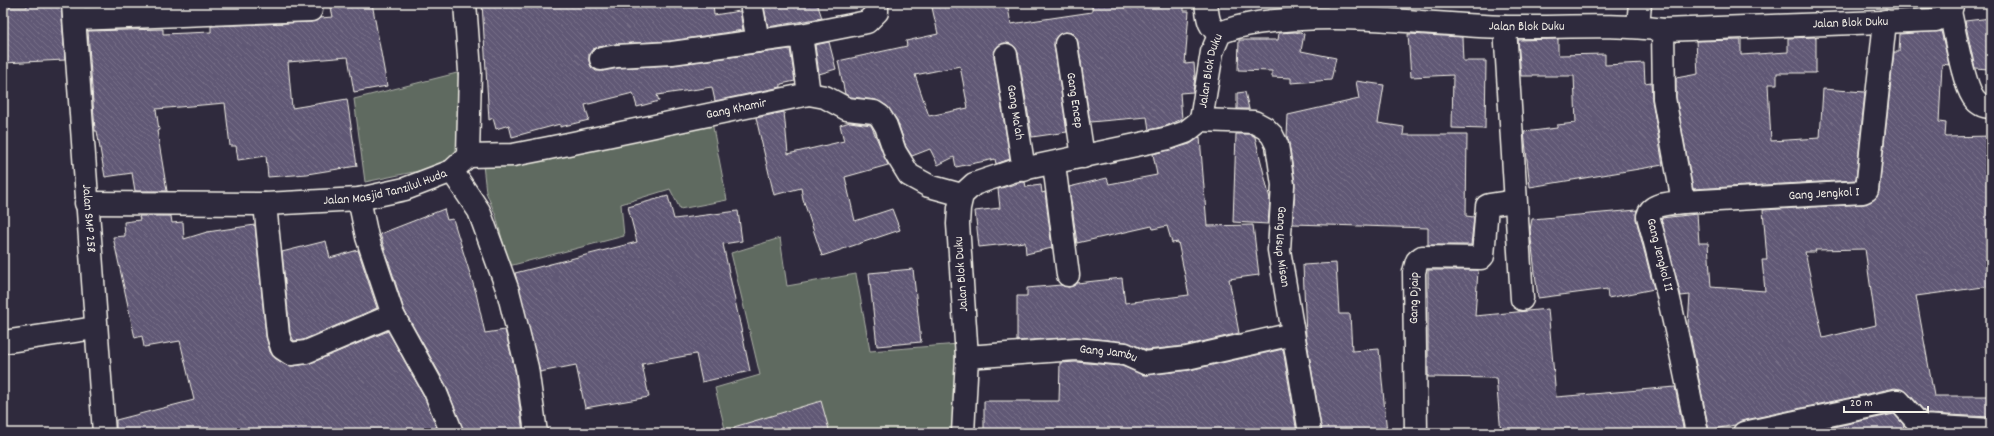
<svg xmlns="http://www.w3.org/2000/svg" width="1994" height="436" font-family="Dekko,sans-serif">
<defs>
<pattern id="building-back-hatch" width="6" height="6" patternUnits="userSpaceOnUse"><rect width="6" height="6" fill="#615874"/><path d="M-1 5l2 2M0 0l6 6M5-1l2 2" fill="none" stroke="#787088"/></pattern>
</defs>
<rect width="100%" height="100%" fill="#2f2a3d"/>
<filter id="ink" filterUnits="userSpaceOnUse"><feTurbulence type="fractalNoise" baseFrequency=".025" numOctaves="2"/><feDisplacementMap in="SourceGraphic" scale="8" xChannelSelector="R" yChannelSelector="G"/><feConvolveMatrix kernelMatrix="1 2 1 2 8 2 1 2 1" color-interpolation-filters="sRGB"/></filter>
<g filter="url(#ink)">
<g fill="#5f6a60" stroke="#aaaea4">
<polygon points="457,73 464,86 466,137 447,165 365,182 354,99"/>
<polygon points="710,112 727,200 680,209 670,189 621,204 624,236 509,266 496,216 486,192 483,165"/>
<polygon points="780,238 787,286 856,274 870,351 959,344 955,433 726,433 715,388 760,375 731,253"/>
</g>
<g fill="url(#building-back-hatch)" stroke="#f4f1e8" fill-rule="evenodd">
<polygon points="27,3 61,3 65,60 3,63 3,7 27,7"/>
<polygon points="330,3 372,3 387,86 354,92 348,57 288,62 292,108 347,99 357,166 307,174 268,177 266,156 238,160 236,146 230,146 225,103 156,109 159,130 157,131 167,191 135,191 132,173 105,177 97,131 95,131 88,31 163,29 163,34 211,32 211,26 311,22 320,18 333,17"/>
<polygon points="482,3 713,3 714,15 740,11 743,30 671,41 616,44 599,47 593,49 589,54 589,61 591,67 596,71 603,71 618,68 673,65 790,49 795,81 781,84 781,87 715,101 712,87 657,95 659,101 637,107 633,93 585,105 589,120 560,127 560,124 512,137 509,125 496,129 493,118 489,120"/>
<polygon points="771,3 817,3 822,18 768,27 764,7 772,5"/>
<path d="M931,3H1007L1011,24L1092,12V3H1184V11H1189L1185,64L1194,63L1195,77L1193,92L1180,93L1182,119L1166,126L1149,130L1147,117L1090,122L1078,42L1075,36L1071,33L1065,32L1058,35L1055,39L1054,45L1067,132L1032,137L1018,53L1015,47L1011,44L1004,43L998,46L995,50L994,57L1010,159L996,164L995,159L956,167L954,157L938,165L930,149L912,156L906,147L897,120L887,106L876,100L851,97L845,94L838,61L907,46L906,41L938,34ZM960,66L968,108L929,116L915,75Z"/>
<polygon points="1902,3 1940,3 1932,8 1902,9"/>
<polygon points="1991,18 1988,69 1975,68 1965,21"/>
<path d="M1941,31L1949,65L1942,64L1939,122L1946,123L1945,137L1991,136V253L1988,252L1991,286L1916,296L1934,396H1991V417L1927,414L1908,393L1904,390L1895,388L1741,421L1735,425L1709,430L1688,324L1690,295L1681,296L1661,218L1697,214L1699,243H1708L1711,287L1765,291L1762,260H1767L1763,210L1864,204L1877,197L1879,191L1894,52H1899L1900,34ZM1865,249L1876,325L1823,338L1805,252H1816L1815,250Z"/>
<polygon points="1295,32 1304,34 1301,51 1336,58 1331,80 1291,83 1291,78 1272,77 1272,71 1238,70 1239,40 1278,40 1279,33"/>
<polygon points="1408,34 1462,37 1463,61 1486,61 1485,129 1452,128 1453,75 1411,77"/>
<polygon points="1816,37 1816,73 1777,73 1777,84 1768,84 1771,141 1820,138 1823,89 1865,92 1856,180 1693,189 1676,97 1676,78 1698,74 1696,41 1741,40 1741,55 1788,52 1788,38"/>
<polygon points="1558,39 1558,55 1605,54 1605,65 1644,63 1645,83 1651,82 1652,100 1663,165 1530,187 1524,132 1557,128 1557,125 1576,123 1574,76 1521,76 1518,40"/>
<polygon points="829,42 836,69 819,74 815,45"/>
<polygon points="1356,81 1384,85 1378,123 1404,127 1403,135 1467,135 1466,216 1474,217 1471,245 1428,245 1428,228 1293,224 1295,183 1289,143 1287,136 1288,115 1359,99"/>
<polygon points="1245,92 1249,109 1237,109 1237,93"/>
<polygon points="784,112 788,154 844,141 840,125 850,122 871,125 888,165 845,177 855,221 892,209 900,230 822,256 803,199 801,188 774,195 756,118"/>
<polygon points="1236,134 1251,134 1255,137 1270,199 1268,224 1233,222"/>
<polygon points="1200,137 1207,226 1253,225 1259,275 1229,279 1239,333 1185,346 1147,350 1126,342 1077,337 1017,341 1017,296 1027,296 1027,288 1061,285 1069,287 1077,283 1122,278 1125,303 1189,295 1178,242 1172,243 1167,226 1153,229 1152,226 1077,243 1069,187 1107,178 1109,184 1157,175 1153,154 1190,144"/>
<polygon points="1022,182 1025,182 1026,187 1041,185 1042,193 1045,192 1052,248 1026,254 1025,242 979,247 975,211 1000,208 998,189"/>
<polygon points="668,196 674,219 738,211 742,241 723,244 750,371 702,382 696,354 642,364 649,397 585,408 576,365 540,372 515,273 637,242 628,207"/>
<polygon points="444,209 447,220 453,219 476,293 485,333 505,330 515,370 523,433 464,433 446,385 404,310 380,234"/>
<polygon points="1637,210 1636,219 1654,289 1608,298 1607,289 1538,298 1530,230 1532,219"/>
<polygon points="139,216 171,216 172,223 183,222 184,239 207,232 255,225 266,336 270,352 275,358 284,364 292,366 308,364 388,331 424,396 439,433 116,433 116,420 194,400 180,341 144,347 142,336 135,338 113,237 125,236 124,222 140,220"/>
<polygon points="326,241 330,258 358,250 377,308 303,340 294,341 290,333 282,252"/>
<polygon points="1336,263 1339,314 1350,314 1352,351 1379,349 1387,433 1322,433 1306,336 1303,265"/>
<polygon points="913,269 921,342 877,346 869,273"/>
<polygon points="1428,270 1478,270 1475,316 1548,309 1556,397 1675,387 1684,433 1501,433 1496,378 1428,377"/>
<polygon points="1283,349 1297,433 1087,431 1087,433 1054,433 1054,429 984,430 984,401 1059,401 1060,363 1076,362 1122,366 1146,375 1190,370"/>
<polygon points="821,401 830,433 734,433 734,427"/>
<polygon points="1894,414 1903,424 1905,433 1804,433"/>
</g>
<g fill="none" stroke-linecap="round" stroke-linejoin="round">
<g stroke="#f4f1e8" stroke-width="25">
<g id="street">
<polyline points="751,3 758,41"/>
<path d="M1206,3C1208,16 1207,27 1220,33"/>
<polyline points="1339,3 1339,17"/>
<path d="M1950,12C1955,32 1962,80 1973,97C1977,103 1983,107 1991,107"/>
<polyline points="75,19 311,10"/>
<polyline points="1505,27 1522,299"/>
<polyline points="1638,27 1640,3"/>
<polyline points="1663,30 1664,98 1683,202"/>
<polyline points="801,35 867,22 877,12 877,3"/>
<path id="s1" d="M1066,44L1083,157"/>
<path id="s2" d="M1006,55L1024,170"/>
<polyline points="601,59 617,56 672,53 801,35 809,94"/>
<path id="s3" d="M1201,120L1254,122L1265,128L1272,135L1277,145L1283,185L1279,250L1310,433"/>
<path id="s4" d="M468,156L513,155L549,148L809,94L825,97L847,109L874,112L880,116L886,126L895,152L909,175L929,186L962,195"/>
<polyline points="1054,164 1068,275"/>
<polyline points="452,171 479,211 508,291 527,368 536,433"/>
<polyline points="359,199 367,237 393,315 435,391 452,433"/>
<path id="s5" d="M86,203L265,204L359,199L405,189L452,171L468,156L470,71L465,3"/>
<polyline points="265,204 278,335 282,348 291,354 306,352 393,315"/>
<polyline points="3,342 95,328"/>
<path id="s6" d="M967,357L1076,349L1125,354L1145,363L1187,358L1293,334"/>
<polyline points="1416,433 1414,272 1417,261 1422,257 1481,258 1483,256 1487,206 1489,205 1515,201"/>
<path id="s7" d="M1697,433C1683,360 1668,288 1648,216C1651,202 1671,204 1683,202L1863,192L1867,190L1885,21"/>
<polyline points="1744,433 1895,401 1899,401 1921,426 1991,430"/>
</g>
</g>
<g stroke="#f4f1e8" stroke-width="25">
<g id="secondary">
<path id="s8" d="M73,3L104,433"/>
<path id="s9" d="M963,433L967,357L958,224L959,208L962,195L974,184L1013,171L1169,138L1186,132L1201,120L1212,52L1220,33C1247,22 1271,21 1300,19C1369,15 1437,25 1506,27C1558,28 1611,23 1663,30L1936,20L1950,12L1953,3"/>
</g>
</g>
<use href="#street" stroke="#2f2a3d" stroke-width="22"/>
<use href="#secondary" stroke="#2f2a3d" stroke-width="22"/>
</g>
</g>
<g text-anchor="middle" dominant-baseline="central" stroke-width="3.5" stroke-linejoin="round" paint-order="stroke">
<g font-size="13" fill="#f4f1e8" stroke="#2f2a3d">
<text stroke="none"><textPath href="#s9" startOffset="1215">Jalan Blok Duku</textPath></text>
<text stroke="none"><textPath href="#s9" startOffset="891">Jalan Blok Duku</textPath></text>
<text stroke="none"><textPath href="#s9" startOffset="543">Jalan Blok Duku</textPath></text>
<text stroke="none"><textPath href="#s1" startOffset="57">Gang Encep</textPath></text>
<text stroke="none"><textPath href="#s4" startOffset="273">Gang Khamir</textPath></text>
<text stroke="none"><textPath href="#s2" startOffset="58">Gang Ma'ah</textPath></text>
<text stroke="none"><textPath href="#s5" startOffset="301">Jalan Masjid Tanzilul Huda</textPath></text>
<text stroke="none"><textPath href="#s7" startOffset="404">Gang Jengkol I</textPath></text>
<text stroke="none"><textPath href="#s8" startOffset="216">Jalan SMP 258</textPath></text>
<text stroke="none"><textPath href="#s3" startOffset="189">Gang Usup Misan</textPath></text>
<text transform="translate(1659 255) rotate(76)">Gang Jengkol II</text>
<text transform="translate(962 274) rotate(-94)">Jalan Blok Duku</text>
<text transform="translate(1415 298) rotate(-89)">Gang Djaip</text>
<text stroke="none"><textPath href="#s6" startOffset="142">Gang Jambu</textPath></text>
</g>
</g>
<rect width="1994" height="436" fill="none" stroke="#2f2a3d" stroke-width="16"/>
<rect x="8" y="8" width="1978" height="420" fill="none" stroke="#f4f1e8" stroke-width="1.5" filter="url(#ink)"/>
<path d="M1844 406v6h84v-6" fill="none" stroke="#f4f1e8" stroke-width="2"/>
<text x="1850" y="406" font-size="12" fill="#f4f1e8" stroke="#2f2a3d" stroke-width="3" paint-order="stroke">20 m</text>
</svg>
